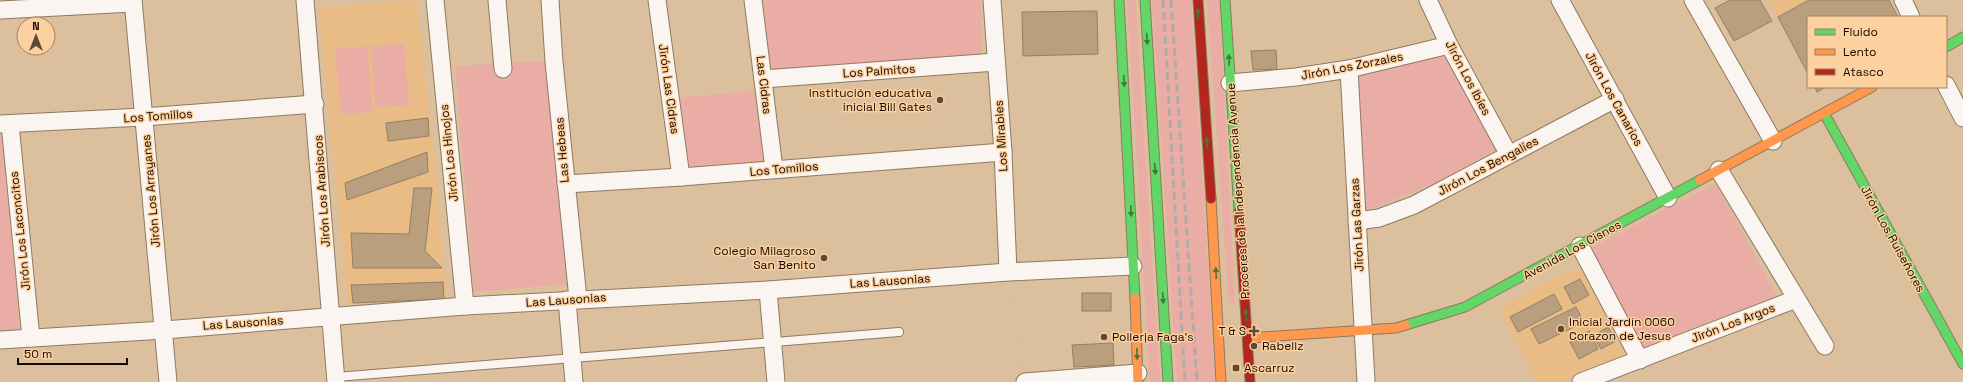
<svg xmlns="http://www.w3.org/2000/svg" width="1963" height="382" font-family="'Space Grotesk',sans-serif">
<rect width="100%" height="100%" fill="#dcbf9d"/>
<g fill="#e9bb85">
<polygon points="417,0 432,132 447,298 348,305 319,10 321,7"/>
<polygon points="1770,0 1809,0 1778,17"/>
<polygon points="1573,269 1582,272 1623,352 1622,361 1561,382 1537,382 1500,307"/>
</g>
<g fill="#e9ada5">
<polygon points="761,0 981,0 982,55 771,70"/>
<polygon points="1127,0 1135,0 1160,382 1150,382"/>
<polygon points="1152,0 1191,0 1215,382 1177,382"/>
<polygon points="1207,0 1219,0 1235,303 1229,303"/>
<polygon points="404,43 409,105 375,107 371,46"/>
<polygon points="367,46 373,112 341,115 335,49"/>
<polygon points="1446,52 1499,149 1439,181 1370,210 1365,209 1357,73 1383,70"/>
<polygon points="547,61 567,284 474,292 455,66"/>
<polygon points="754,91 766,164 687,171 678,98"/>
<polygon points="0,132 1,132 20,333 0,334"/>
<polygon points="1716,184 1779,300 1645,354 1589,249"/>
</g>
<g fill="#b99f7d" stroke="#937f66">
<polygon points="1730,0 1760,0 1772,21 1734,41 1715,8"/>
<polygon points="1809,0 1889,0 1898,17 1808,17 1808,74 1778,17"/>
<polygon points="1097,11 1098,54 1023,56 1022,12"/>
<polygon points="1276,50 1277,69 1253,70 1251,51"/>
<polygon points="1815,87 1826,87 1817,92"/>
<polygon points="428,118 429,136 388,141 386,123"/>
<polygon points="427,152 428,172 347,200 345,183"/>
<polygon points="414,188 432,188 425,251 442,268 353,268 351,233 409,234"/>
<polygon points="1580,279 1589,295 1573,304 1564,287"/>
<polygon points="443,282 444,299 353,303 351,285"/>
<rect x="1082" y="293" width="29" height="18"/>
<polygon points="1554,294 1562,309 1518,332 1510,317"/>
<polygon points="1576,307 1584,322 1539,344 1531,329"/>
<polygon points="1608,327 1616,341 1601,349 1593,336"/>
<polygon points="1589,331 1598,349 1579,359 1570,342"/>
<polygon points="1113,343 1114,365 1074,367 1072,345"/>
</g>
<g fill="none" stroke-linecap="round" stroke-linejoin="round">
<g stroke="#8e7a61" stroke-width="10">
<polyline id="lane" points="336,377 899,332"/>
</g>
<g stroke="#8e7a61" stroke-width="19">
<g id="street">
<polyline points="133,0 168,382"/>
<polyline points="305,0 336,382"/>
<polyline points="435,0 465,306"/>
<polyline points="497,0 503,69"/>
<polyline points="550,0 554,62 578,299"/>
<polyline points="657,0 681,177"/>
<polyline points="753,0 774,169"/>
<polyline points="992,0 1003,152 1008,272"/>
<polyline points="1428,0 1449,45 1509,155"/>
<polyline points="1560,0 1668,198"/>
<polyline points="1693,0 1773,141"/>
<polyline points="1903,0 1911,17"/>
<polyline points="0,10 133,3"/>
<polyline points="1349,69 1366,382"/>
<polyline points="763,79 996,62"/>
<polyline points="1230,83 1296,77 1349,69 1449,45"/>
<polyline points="1946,85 1963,118"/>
<polyline points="0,124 144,117 315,104"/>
<polyline points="10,124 31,338"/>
<polyline points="1719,170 1825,346"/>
<polyline points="566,184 681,177 1003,152"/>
<polyline points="1357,221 1379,218 1414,205 1615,99"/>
<polyline points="1580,246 1640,360"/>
<polyline points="768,290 776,382"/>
<polyline points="567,300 574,382"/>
<polyline points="0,340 164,330 465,306 768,290 1008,272 1133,266"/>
<polyline points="1025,382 1138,373"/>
<polyline points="1581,382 1796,299"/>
</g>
</g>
<g stroke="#8e7a61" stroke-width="11">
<g id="fast">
<polyline points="1119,0 1135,298"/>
<polyline points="1145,0 1168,382"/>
<polyline points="1225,0 1239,211"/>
<polyline points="1946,47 1963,37"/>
<polyline points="1824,113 1963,364"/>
<polyline points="1406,325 1465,307 1700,180"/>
</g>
</g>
<g stroke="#8e7a61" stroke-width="11">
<g id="slow">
<polyline points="1700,180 1872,87"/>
<polyline points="1211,199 1221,382"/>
<polyline points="1135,298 1138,382"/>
<polyline points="1248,338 1396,328 1406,325"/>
</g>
</g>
<g stroke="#8e7a61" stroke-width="11">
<g id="jam">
<polyline points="1198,0 1211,199"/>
<polyline points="1239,211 1250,382"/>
</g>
</g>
<polyline stroke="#c8c0b6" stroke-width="2.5" stroke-dasharray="2 3" stroke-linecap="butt" points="1014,286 1019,369"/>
<use href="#lane" stroke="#faf5f0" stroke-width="8"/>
<use href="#street" stroke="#faf5f0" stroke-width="17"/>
<use href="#fast" stroke="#63d668" stroke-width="9"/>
<use href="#slow" stroke="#ff974d" stroke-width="9"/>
<use href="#jam" stroke="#b3261e" stroke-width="9"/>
<g stroke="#b2aba5" stroke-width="3" stroke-dasharray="8 4" stroke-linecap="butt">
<polyline points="1163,0 1185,382"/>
<polyline points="1171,0 1197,382"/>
</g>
</g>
<defs><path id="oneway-solid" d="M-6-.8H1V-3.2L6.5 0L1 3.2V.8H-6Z"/></defs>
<g fill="#417a39">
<use href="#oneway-solid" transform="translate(1198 14) rotate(-93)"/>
<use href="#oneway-solid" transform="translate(1147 39) rotate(86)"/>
<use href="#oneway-solid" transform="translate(1229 60) rotate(-93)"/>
<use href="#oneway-solid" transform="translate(1124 81) rotate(87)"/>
<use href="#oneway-solid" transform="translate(1207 143) rotate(-94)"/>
<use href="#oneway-solid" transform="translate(1155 169) rotate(86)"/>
<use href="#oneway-solid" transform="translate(1131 211) rotate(88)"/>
<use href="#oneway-solid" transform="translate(1216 273) rotate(-93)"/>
<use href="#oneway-solid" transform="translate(1163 298) rotate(86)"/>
<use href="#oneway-solid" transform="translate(1246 315) rotate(-94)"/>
<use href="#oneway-solid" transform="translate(1137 354) rotate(88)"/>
</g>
<g fill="#5d4937" stroke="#fdd09f" stroke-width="1.5">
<circle cx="940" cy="100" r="4"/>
<circle cx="824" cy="258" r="4"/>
<circle cx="1561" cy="329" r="4"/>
<path d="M1252 325h4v4h4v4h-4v4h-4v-4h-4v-4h4z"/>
<circle cx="1104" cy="337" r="4"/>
<circle cx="1254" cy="346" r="4"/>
<rect x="1232" y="364" width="8" height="8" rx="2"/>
</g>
<g text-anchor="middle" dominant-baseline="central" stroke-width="3" stroke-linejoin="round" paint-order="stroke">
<g font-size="12" fill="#180900" stroke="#fdd09f">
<text transform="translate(1352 66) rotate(-11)">Jirón Los Zorzales</text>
<text transform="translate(879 71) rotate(-4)">Los Palmitos</text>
<text transform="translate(1468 78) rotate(62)">Jirón Los Ibíes</text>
<text transform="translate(764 85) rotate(83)">Las Cidras</text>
<text transform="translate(669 89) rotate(82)">Jirón Las Cidras</text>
<text transform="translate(1614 99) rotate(61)">Jirón Los Canarios</text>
<text transform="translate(158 116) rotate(-4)">Los Tomillos</text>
<text transform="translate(1001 136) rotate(-94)">Los Mirables</text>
<text transform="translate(562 150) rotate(-95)">Las Hebeas</text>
<text transform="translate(449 153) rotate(-96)">Jirón Los Hinojos</text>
<text transform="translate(1488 166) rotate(-28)">Jirón Los Bengalíes</text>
<text transform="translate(784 169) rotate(-5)">Los Tomillos</text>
<text transform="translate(151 191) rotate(-95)">Jirón Los Arrayanes</text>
<text transform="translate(322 191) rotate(-94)">Jirón Los Arabiscos</text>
<text transform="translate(1238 191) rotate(-94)">Proceres de la Independencia Avenue</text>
<text transform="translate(1357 225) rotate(-93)">Jirón Las Garzas</text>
<text transform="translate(20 231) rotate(-96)">Jirón Los Laconcitos</text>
<text transform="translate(1893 239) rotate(61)">Jirón Los Ruiseñores</text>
<text transform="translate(1572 250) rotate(-29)">Avenida Los Cisnes</text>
<text transform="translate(890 281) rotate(-4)">Las Lausonias</text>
<text transform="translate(566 300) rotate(-4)">Las Lausonias</text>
<text transform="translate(243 323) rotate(-4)">Las Lausonias</text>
<text transform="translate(1733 323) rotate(-21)">Jirón Los Argos</text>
</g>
<g font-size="12" fill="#180900" stroke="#fdd09f" text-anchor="start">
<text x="932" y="93" text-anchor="end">Institución educativa<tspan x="932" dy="14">inicial Bill Gates</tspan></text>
<text x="816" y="251" text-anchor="end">Colegio Milagroso<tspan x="816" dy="14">San Benito</tspan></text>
<text x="1569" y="322">Inicial Jardín 0060<tspan x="1569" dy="14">Corazon de Jesus</tspan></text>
<text x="1246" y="331" text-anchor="end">T &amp; S</text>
<text x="1112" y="337">Pollerįa Faga's</text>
<text x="1262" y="346">Rabellz</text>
<text x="1244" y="368">Ascarruz</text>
</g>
</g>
<rect x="1807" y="16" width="140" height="72" fill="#fdd09f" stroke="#a1805f"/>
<rect x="1815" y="29" width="20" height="6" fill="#63d668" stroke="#a1805f"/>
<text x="1843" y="36" font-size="12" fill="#180900">Fluido</text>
<rect x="1815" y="49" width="20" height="6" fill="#ff974d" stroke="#a1805f"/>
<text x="1843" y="56" font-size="12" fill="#180900">Lento</text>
<rect x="1815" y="69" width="20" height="6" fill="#b3261e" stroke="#a1805f"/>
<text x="1843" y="76" font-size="12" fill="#180900">Atasco</text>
<g transform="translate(36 36)"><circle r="19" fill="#fdd09f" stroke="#a1805f"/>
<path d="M0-3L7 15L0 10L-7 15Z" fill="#5d4937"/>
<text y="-6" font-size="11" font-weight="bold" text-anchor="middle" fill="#180900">N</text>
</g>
<path d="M18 358v6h109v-6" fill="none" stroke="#180900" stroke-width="2"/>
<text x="24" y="358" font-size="12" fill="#180900" stroke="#fdd09f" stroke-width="3" paint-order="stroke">50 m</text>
</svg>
